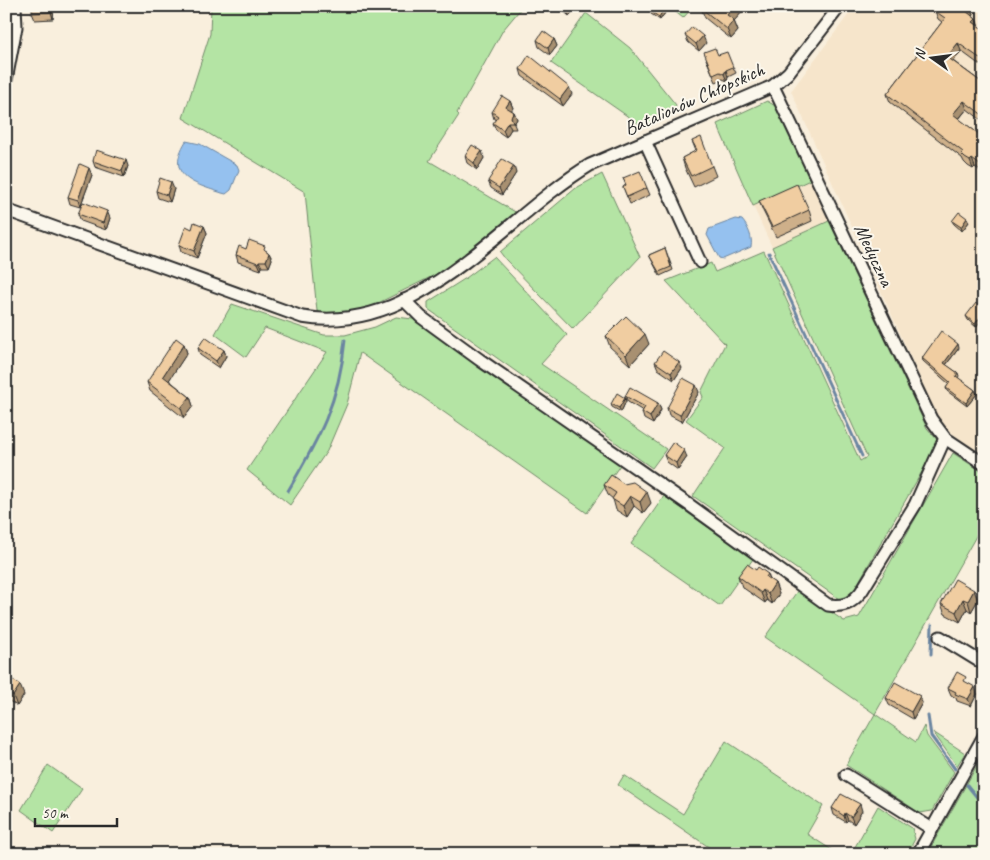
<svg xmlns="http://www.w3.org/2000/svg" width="990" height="860" font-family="Caveat,sans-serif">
<rect width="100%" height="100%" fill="#f9efdd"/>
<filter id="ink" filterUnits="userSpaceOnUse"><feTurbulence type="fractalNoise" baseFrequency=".02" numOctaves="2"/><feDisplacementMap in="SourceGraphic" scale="10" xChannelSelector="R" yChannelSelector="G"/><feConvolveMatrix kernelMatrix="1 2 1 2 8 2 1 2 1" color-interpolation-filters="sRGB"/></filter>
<g filter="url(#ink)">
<g fill="#f6e5cb">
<polygon points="855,6 984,6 984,457 941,425 791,91"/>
<polygon points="810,180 829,221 772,247 753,206"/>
</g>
<g fill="#b4e4a4" stroke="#708868">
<polygon points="211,6 523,6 503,30 457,113 459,115 429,161 517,213 451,267 368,308 347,315 328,316 317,311 305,192 183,118 210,34"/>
<polygon points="668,6 694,6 683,18"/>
<polygon points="586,13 630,48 676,105 674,114 643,127 551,63"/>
<polygon points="767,101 777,107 810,180 753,206 717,124"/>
<polygon points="602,174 640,257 573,329 506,260 500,252 576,188"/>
<polygon points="829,221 927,428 939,442 850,597 839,599 693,496 725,448 686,420 703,397 701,392 725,344 666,281 711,263 715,272 764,251 860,461 867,457 772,247"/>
<polygon points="494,257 567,335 541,364 666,449 652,468 428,309 428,302 466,278"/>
<polygon points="232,304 324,335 345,335 375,327 396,317 413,319 620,465 587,513 360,353 347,404 327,451 290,505 247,470 327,352 265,328 246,357 215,334"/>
<polygon points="953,453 984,473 984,522 875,714 916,742 924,726 927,736 954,772 932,811 920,813 846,765 875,714 765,637 798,590 844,621 859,617"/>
<polygon points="664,496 753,559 720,606 631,544"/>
<polygon points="933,732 965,753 957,766"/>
<polygon points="726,741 823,806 807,834 838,854 719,854 618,785 624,775 683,814"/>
<polygon points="984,753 984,854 927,854"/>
<polygon points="48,765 82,789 53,833 21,810"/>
<polygon points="878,806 912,828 915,839 907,854 851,854"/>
</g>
<g fill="#95c1ef" stroke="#6b85a1">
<path d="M186,141L200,144L237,165L239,170L231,190L226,194L222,193C195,184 164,177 186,141Z"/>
<path d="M736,219L742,220C748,227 753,238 751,247L723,259L719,258L707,235L709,229Z"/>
</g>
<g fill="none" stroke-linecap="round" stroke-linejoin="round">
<g stroke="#6b85a1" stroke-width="3">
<polyline points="769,253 862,456"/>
<path d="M288,491C319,438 339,403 345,340"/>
<polyline points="931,654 932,625"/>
<polyline points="928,716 931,736 955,769"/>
<polyline points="967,785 984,806"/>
</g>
<g stroke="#2b2b2b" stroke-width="15">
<g id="minor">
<polyline points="6,80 16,27 15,6"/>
<polyline points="773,86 931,419 945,438 984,464"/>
<polyline points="645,141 700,262"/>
<path d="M6,210L302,317C418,337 502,218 590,165L773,86L788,73L840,6"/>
<path d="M404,300L421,317L480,360L688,504L828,605C844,607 851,604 861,592L915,505L945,438"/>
<polyline points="940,637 984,664"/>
<polyline points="846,775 932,829"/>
<polyline points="918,854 984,736"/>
</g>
</g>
<use href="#minor" stroke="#fbf7ec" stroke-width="11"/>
</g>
<g fill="#ceb08a" stroke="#2b2b2b">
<polygon points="54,6 53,19 35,20 32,13"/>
<polygon points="539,6 557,6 553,10 551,7 546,12"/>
<polygon points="558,6 576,6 577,7 569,16"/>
<polygon points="970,7 973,15 972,16 976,19 978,26 984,30 984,68 961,51 953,61 984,84 984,122 967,109 959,119 984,138 984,174 975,167 973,169 968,166 964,162 962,158 890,102 887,94 942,22 938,19 935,11"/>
<polygon points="701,8 743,11 734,21 738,31 731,39 705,18"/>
<polygon points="650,11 665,13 660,20 651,14"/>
<polygon points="685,35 706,43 699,51 688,42"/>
<polygon points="554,39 557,46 550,55 539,47 537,40"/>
<polygon points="718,55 733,67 736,73 728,77 727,81 723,79 716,82 706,59"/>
<polygon points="520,69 572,94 563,106 522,76"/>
<polygon points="510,101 513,108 511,110 514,112 517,119 514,124 516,129 511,129 506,137 496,130 493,123 496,120 494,119 492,112"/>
<polygon points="692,141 712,166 716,176 694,187 685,168 682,158 696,151"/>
<polygon points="465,156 484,158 477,170 467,163"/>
<polygon points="93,161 128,166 124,177 95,167"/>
<polygon points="516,173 502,195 491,188 488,181"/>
<polygon points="92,175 80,207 70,204 68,197"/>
<polygon points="623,178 647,188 650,195 630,204 623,187 626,185"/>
<polygon points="174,189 170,202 158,198 156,191"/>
<polygon points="759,201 809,210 812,221 776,237 763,211"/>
<polygon points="78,214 110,218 106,230 81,221"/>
<polygon points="952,221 969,222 962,231 954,224"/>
<polygon points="204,226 207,233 197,258 181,252 179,245 192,229"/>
<polygon points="665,248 673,270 660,276 649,255"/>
<polygon points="246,249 267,251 269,253 272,259 269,267 262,267 261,270 238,262 236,255"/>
<polygon points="984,310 976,327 968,320 966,316"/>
<polygon points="606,336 649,344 630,365 610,347"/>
<polygon points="184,344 187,353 169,380 190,397 193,406 184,418 150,391 147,382"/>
<polygon points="198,348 224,350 226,356 219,368 200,355"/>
<polygon points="959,348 946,365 958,373 959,376 958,378 975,390 977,394 967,406 947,391 946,388 949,384 923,361 922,358"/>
<polygon points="655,362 682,368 674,380 658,369"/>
<polygon points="699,392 682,422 669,415 667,408"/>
<polygon points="625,396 658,403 661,410 653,424 644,419 642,412 643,411 628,402"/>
<polygon points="625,398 626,401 621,412 612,407 611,404"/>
<polygon points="664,455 687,457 678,470 667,462"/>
<polygon points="604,485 651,503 643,513 634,506 627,517 616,510 613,499 608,495"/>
<polygon points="756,570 768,574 770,580 775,583 779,594 772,604 767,600 765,603 742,587 738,576"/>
<polygon points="974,590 978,600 971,612 967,609 960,622 945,614 941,604"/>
<polygon points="6,675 24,695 17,706 6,699"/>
<polygon points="969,684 977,694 971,706 957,701 956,698 951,695 948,688"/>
<polygon points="920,696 922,703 913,719 889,705 886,698"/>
<polygon points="832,808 862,811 854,824 848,820 846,822 834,815"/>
</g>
<g fill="#a89071" stroke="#2b2b2b">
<polygon points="51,6 54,6 53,19 51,12"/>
<polygon points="544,6 550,6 551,7 546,12"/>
<polygon points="569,6 576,6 577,7 569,16 566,9"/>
<polygon points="734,6 741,6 743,11 734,21 738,31 731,39 727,29 727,15"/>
<polygon points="970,7 973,15 969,20 966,11"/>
<polygon points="664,9 665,13 660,20 659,17"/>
<polygon points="976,19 979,27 973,22"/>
<polygon points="703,36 706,43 699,51 696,44"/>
<polygon points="554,39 557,46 550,55 548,48"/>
<polygon points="958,43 961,51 950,65 947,57"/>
<polygon points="726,70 728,77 727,81 724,74"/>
<polygon points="569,87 572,94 563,106 560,99"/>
<polygon points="510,101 513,108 509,114 506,107"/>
<polygon points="964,101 967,109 956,122 953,114"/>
<polygon points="514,112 517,119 514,124 511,117"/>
<polygon points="508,122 511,129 506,137 503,130"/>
<polygon points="482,151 484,158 477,170 474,163"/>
<polygon points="972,159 975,167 973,169 970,161"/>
<polygon points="126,160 128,166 124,177 122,171"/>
<polygon points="514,166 516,173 502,195 499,188"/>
<polygon points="89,168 92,175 80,207 78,200"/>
<polygon points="171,182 174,189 170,202 167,195"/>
<polygon points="107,211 110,218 106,230 103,223"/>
<polygon points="967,218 969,222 962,231 961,227"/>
<polygon points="204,226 207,233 197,258 194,251"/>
<polygon points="269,253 272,259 269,267 266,261"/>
<polygon points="259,261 262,267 261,270 258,263"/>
<polygon points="984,312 984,317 976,327 975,324"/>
<polygon points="645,334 649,344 630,365 626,355"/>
<polygon points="184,344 187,353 166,385 163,376"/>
<polygon points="958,344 959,348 945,366 944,363"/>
<polygon points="224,350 226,356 219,368 216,361"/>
<polygon points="679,362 682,368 674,380 671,373"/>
<polygon points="696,385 699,392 682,422 680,415"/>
<polygon points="975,390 977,394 967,406 966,403"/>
<polygon points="190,397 193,406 184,418 181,408"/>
<polygon points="625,398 626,401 621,412 619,408"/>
<polygon points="658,403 661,410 653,424 650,417"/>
<polygon points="684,450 687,457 678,470 676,463"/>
<polygon points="647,492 651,503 643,513 640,502"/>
<polygon points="630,496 634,506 627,517 623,506"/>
<polygon points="775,583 779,594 772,604 768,594"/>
<polygon points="763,590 767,600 765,603 761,593"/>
<polygon points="974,590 978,600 971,612 968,601"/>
<polygon points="963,599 967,609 960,622 956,612"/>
<polygon points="20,685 24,695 17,706 13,696"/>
<polygon points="975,687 977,694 971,706 968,699"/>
<polygon points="920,696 922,703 913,719 911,712"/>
<polygon points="860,804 862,811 854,824 851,817"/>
<polygon points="845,813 848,820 846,822 844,816"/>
</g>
<g fill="#f0cda1" stroke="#2b2b2b">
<polygon points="32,6 51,6 51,12 32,13"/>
<polygon points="563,6 569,6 566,9"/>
<polygon points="653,6 659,6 664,9 659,17 650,11"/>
<polygon points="702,6 734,6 727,15 734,20 727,29 701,8"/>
<polygon points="939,6 969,6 970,7 966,11 976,19 973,22 984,30 984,61 958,43 947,57 984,84 984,116 964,101 953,114 984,138 984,168 972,159 970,161 965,158 961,154 963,152 887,94 945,18 935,11"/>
<polygon points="692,27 703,36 696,44 685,35"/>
<polygon points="543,31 554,39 548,48 537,40"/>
<polygon points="715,48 718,55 727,52 733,67 726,70 724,74 720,72 713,75 704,52"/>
<polygon points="529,55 569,87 560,99 520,69"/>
<polygon points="502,96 510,101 506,107 514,112 511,117 513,122 508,122 503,130 493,123 498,116 492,112"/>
<polygon points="701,137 712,166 691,176 682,158 697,150 692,141"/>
<polygon points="472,145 482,151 474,163 465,156"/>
<polygon points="96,150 126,160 122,171 93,161"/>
<polygon points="502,159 514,166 499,188 488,181"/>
<polygon points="80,164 89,168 78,200 68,197"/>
<polygon points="640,171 647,188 627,197 623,187 626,185 623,178"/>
<polygon points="160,178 171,182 167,195 156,191"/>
<polygon points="797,184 809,210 772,227 759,201"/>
<polygon points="83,202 107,211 103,223 78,214"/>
<polygon points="959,212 967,218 961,227 952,221"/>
<polygon points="194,222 204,226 194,251 179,245 186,226 192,229"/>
<polygon points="249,240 265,246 264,249 269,253 266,261 259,261 258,263 236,255 239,246 246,249"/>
<polygon points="665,248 671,267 659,272 649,255"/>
<polygon points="984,252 984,258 981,256"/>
<polygon points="976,303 984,310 984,312 975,324 966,316"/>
<polygon points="626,316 645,334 626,355 606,336"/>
<polygon points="941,331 958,344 944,363 958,373 956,376 975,390 966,403 946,388 950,382 922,358"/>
<polygon points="205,337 224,350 216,361 198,348"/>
<polygon points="176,338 184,344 163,376 190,397 181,408 147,382"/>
<polygon points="663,351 679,362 671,373 655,362"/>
<polygon points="683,378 696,385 680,415 667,408"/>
<polygon points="630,387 658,403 650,417 642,412 645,407 625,396"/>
<polygon points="617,393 625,398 619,408 611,404"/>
<polygon points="673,442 684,450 676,463 664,455"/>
<polygon points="611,475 624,484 633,482 647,492 640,502 630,496 623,506 612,499 616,493 604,485"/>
<polygon points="747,564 756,570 758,567 768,574 766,577 775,583 768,594 763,590 761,593 738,576"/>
<polygon points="955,579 974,590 968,601 963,599 956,612 941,604"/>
<polygon points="957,672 966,677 964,681 975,687 968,699 955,694 956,692 948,688"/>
<polygon points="6,675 20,685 13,696 6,691"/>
<polygon points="895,682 920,696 911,712 886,698"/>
<polygon points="841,794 860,804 851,817 845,813 844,816 832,808"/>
</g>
</g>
<g text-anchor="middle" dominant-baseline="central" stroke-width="4" stroke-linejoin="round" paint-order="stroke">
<g font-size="20" fill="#2b2b2b" stroke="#fbf7ec">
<text transform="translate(694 99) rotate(-24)">Batalionów Chłopskich</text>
<text transform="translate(874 255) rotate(65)">Medyczna</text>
</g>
</g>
<rect width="990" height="860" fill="none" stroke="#fbf7ec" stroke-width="25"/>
<rect x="12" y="12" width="965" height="835" fill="none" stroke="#2b2b2b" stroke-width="2" filter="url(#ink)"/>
<g transform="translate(932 58) rotate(284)" stroke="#fbf7ec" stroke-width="4" paint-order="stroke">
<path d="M0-4L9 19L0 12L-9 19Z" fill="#2b2b2b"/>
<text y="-8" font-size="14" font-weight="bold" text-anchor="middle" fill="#2b2b2b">N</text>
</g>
<path d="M35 818v8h82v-8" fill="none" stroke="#2b2b2b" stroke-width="2.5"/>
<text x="42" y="818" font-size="15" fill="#2b2b2b" stroke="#fbf7ec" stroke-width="4" paint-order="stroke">50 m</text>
</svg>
